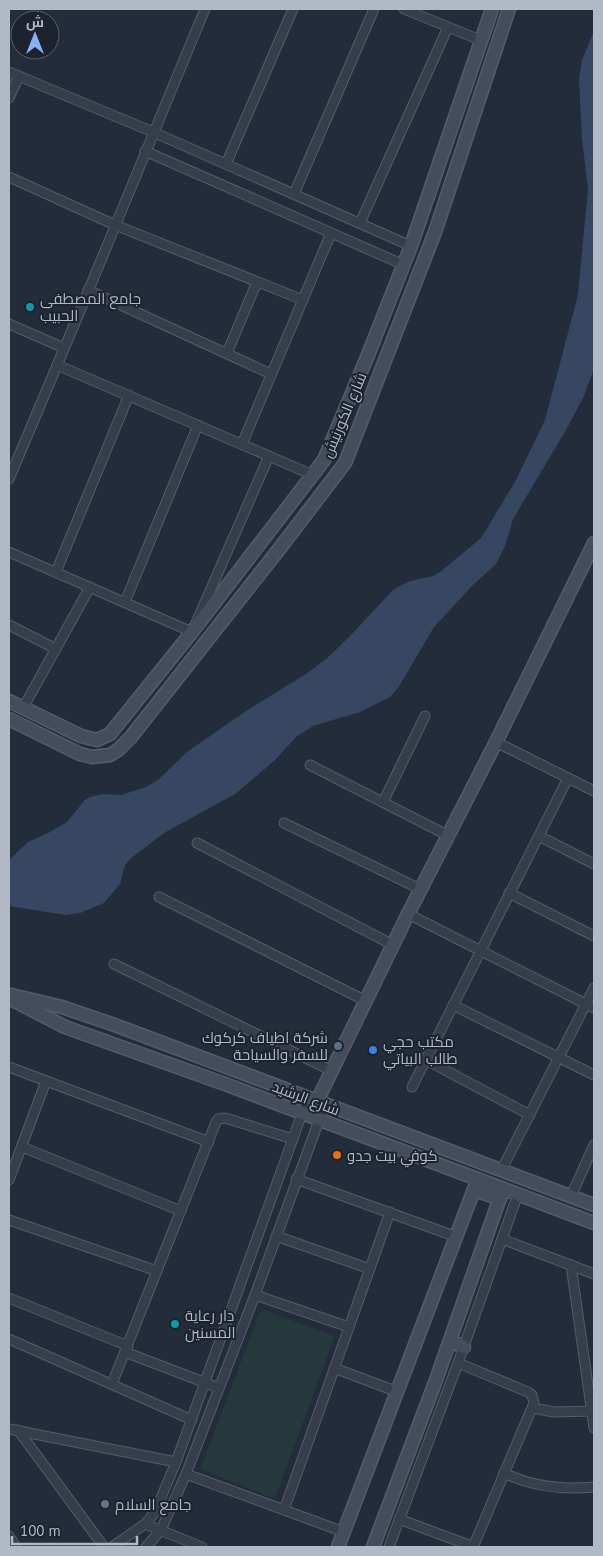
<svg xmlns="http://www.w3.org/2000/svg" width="603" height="1556" font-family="'PT Sans',Cairo,sans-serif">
<rect width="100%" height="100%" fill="#232c3a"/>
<polygon fill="#25383b" points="261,1309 335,1336 275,1499 200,1469"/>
<polygon fill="#374761" points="594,31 594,369 583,398 566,430 513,519 505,546 496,564 473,585 434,627 398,688 390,697 360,712 313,726 297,736 274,761 235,794 164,833 130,859 125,865 120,884 104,903 80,913 66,915 9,906 9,860 28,842 50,832 67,822 85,800 90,797 102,794 121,795 146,787 158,780 187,752 246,711 306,674 325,660 349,637 394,589 410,581 433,576 440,572 481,538 486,530 516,480 545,420 578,295 588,189 582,139 579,78 582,60"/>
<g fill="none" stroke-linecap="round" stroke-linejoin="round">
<g stroke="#555c68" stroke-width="11">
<g id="street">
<polyline points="404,9 480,40"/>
<polyline points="9,72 153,132 411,246"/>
<polyline points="9,98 19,76"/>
<polyline points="145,151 404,265"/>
<polyline points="226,164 293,9"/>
<polyline points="9,177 115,225 303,300"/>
<polyline points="294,194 374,9"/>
<polyline points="360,223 448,27"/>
<polyline points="88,290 271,374"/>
<polyline points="9,324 64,348"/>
<polyline points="227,353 257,282"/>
<polyline points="57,365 313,475"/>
<polyline points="242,444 331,233"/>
<polyline points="9,479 80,311 205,9"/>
<polyline points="9,552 192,632 269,456"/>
<polyline points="56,572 129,395"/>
<polyline points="125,602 198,425"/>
<polyline points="9,625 56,649"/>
<polyline points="23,708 90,587"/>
<polyline points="496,742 594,791"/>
<polyline points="310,765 447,835"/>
<polyline points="383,802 425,716"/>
<polyline points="284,823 420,889"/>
<polyline points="539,836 594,864"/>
<polyline points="197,843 393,945"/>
<polyline points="509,893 594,936"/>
<polyline points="159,897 366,1001"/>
<polyline points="408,914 594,1008"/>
<polyline points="114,964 332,1071"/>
<polyline points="453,1005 594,1075"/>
<polyline points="426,1060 530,1115"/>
<polyline points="9,1067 209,1142"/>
<polyline points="412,1087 568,778"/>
<polyline points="22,1147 181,1211"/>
<polyline points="502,1169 594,988"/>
<polyline points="296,1179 457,1237"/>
<polyline points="9,1180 46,1081"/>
<polyline points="571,1196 594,1145"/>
<polyline points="9,1220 157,1271"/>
<polyline points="276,1236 370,1269"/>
<polyline points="502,1239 594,1274"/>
<polyline points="571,1265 594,1428"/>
<polyline points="255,1295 349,1327"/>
<polyline points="9,1298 128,1346"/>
<polyline points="9,1339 192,1420"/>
<polyline points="125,1352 219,1388"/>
<polyline points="458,1363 528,1392 532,1395 534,1403 473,1547"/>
<polyline points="334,1368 398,1392"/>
<polyline points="112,1384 216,1122 218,1119 225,1118 293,1139"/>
<polyline points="533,1408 554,1412 594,1411"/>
<polyline points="9,1429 176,1462"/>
<polyline points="18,1430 104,1547"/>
<path d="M504,1473C533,1487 562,1490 594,1487"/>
<polyline points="186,1474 344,1532"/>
<polyline points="284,1510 390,1212"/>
<polyline points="399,1519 474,1547"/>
<polyline points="145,1524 202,1547"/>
<polyline points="9,1536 16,1547"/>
<polyline points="112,1547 145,1524 151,1517 156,1510 176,1462 308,1097"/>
<polyline points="146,1547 161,1530 186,1474 255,1295 325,1104"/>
<polyline points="389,1547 458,1363 518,1194"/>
</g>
</g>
<g stroke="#555c68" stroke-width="15">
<g id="secondary">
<polyline points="9,701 81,736 97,740 110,734 192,632 324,460 368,355 411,246 492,9"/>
<polyline points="9,719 80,754 92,757 110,755 118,750 131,737 280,548 345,463 435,232 509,9"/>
<polyline points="11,995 62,1007 112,1024 594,1205"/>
<polyline points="9,998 65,1027 225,1084 594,1223"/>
<polyline points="317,1101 408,914 496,742 594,543"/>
<polyline points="474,1190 500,1199"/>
<polyline points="450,1341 464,1347"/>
<polyline points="338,1547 478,1179"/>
<polyline points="373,1547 436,1380 503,1189"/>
</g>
</g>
<use href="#street" stroke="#373e4b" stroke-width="9"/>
<use href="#secondary" stroke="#454d5d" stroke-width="12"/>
</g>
<g fill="#0f9aa8" stroke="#1c232f" stroke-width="2">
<circle cx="30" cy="307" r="5"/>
<circle cx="175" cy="1324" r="5"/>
</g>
<circle fill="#5c6f8a" stroke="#1c232f" stroke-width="2" cx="338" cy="1046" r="5"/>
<circle fill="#3f7fe0" stroke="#1c232f" stroke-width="2" cx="373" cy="1050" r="5"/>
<circle fill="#e8710a" stroke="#1c232f" stroke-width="2" cx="337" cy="1155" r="5"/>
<circle fill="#6b7280" stroke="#1c232f" stroke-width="2" cx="105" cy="1504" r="5"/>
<g text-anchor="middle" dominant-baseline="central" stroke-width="4" stroke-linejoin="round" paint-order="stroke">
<g font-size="15" fill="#b2b9c6" stroke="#1c232f" text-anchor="start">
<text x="40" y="298">جامع المصطفى<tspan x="40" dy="17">الحبيب</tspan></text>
<text x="328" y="1037" text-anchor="end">شركة اطياف كركوك<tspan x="328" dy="17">للسفر والسياحة</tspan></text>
<text x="383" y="1041">مكتب حجي<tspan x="383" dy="17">طالب البياتي</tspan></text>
<text x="347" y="1155">كوفي بيت جدو</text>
<text x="185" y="1315">دار رعاية<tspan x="185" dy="17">المسنين</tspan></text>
<text x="115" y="1504">جامع السلام</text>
</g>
<g font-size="15" fill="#b2b9c6" stroke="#1c232f">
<text transform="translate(344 415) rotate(-67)">شارع الكورنيش</text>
<text transform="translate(306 1098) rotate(21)">شارع الرشيد</text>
</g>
</g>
<rect width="603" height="1556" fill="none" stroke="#b2b9c6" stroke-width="20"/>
<g transform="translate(35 35)"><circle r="24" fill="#1c232f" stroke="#585f6b"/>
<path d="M0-4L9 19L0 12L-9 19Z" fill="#88b0f5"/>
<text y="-8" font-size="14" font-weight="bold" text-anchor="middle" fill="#b2b9c6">ش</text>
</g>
<path d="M12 1536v8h125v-8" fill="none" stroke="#b2b9c6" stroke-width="2.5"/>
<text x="20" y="1536" font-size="15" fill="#b2b9c6" stroke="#1c232f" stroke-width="4" paint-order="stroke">100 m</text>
</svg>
